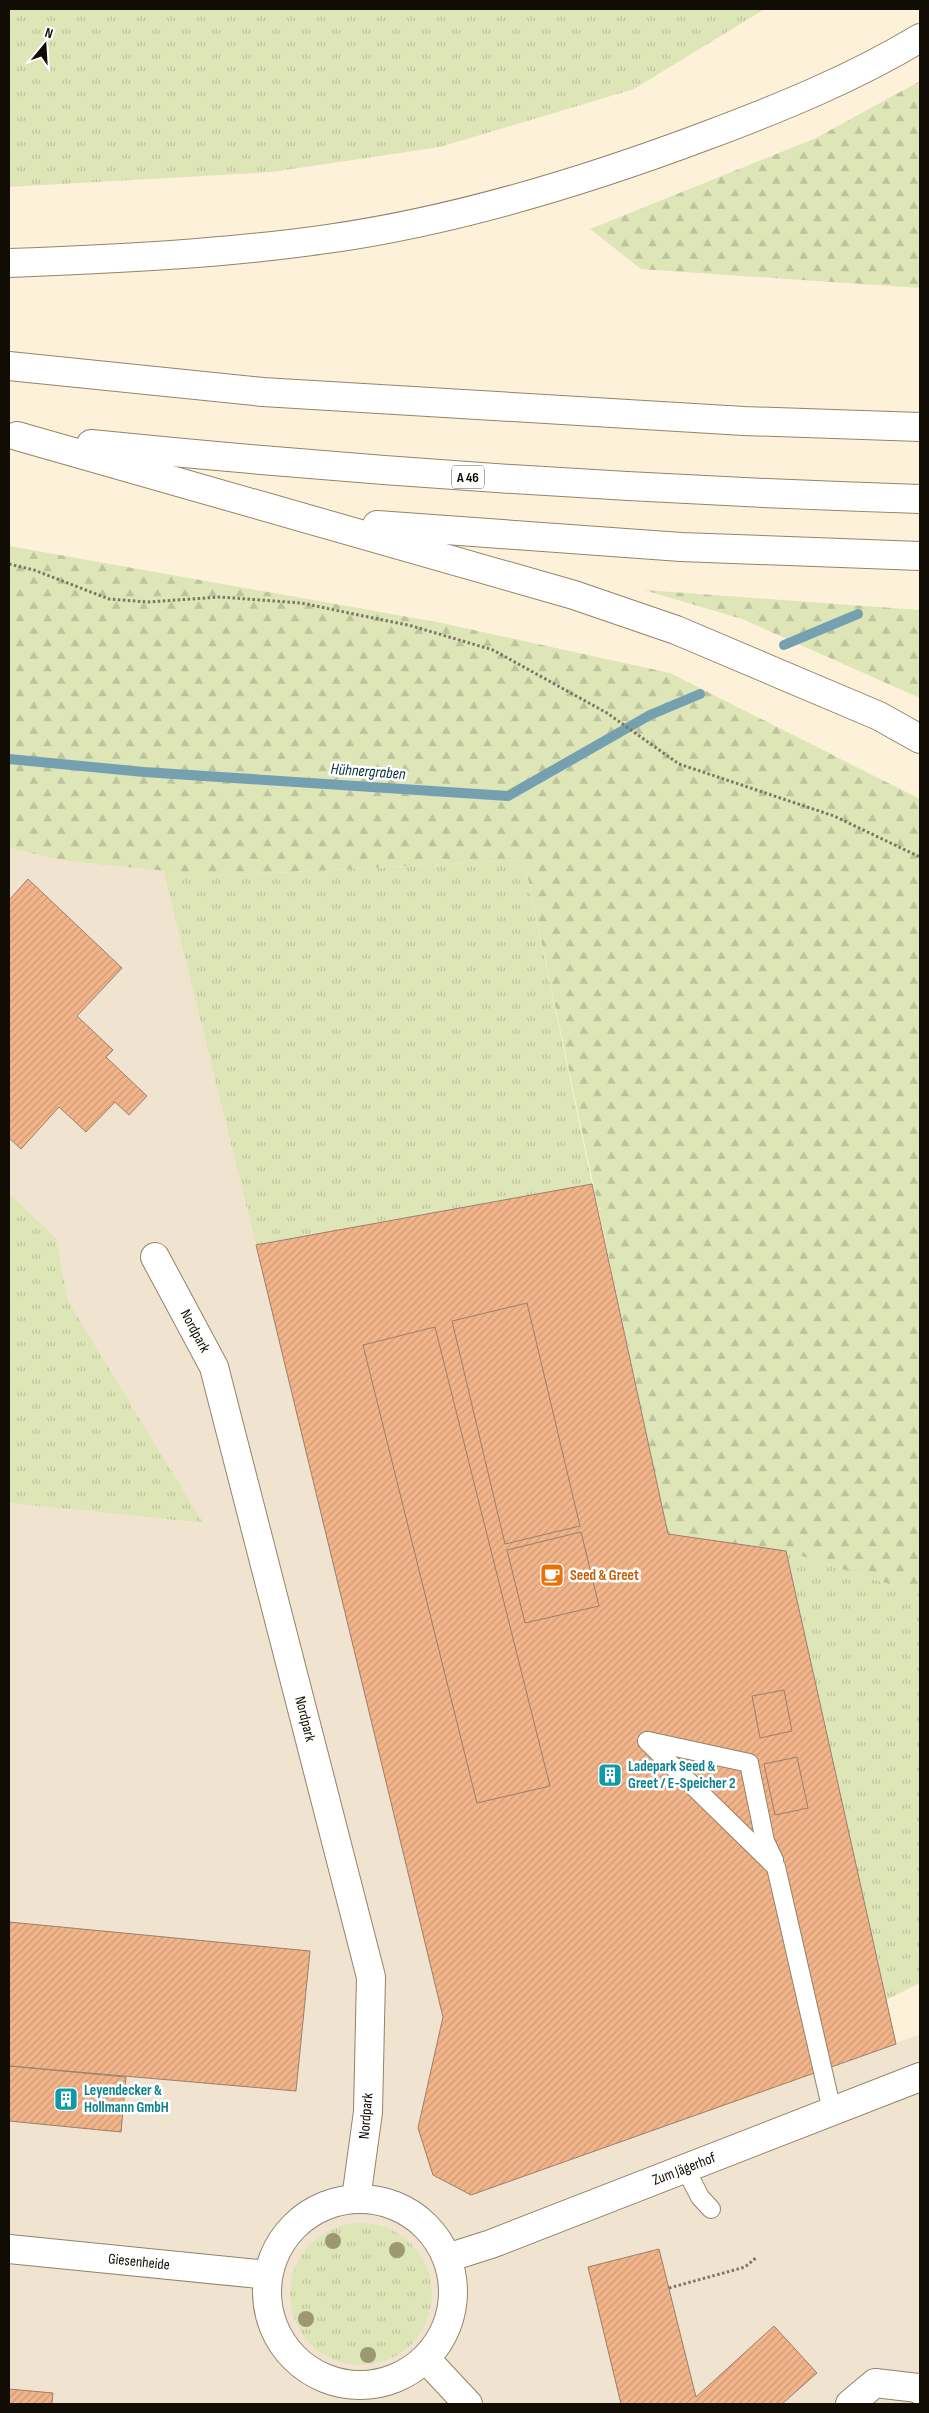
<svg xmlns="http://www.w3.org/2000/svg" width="929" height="2413" font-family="'Sofia Sans Condensed',sans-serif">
<defs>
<pattern id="grass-tufts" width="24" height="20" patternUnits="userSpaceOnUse" patternTransform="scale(1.25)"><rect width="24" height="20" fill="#dee6b8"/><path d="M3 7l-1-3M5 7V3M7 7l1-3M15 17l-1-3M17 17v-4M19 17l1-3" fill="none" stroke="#bdc49d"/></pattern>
<pattern id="forest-firs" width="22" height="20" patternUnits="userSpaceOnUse" patternTransform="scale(1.25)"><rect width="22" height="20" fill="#dee6b8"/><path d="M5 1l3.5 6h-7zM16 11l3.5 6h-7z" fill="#bdc49d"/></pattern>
<pattern id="building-hatch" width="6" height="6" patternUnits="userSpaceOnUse" patternTransform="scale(1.25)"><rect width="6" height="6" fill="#f2b48a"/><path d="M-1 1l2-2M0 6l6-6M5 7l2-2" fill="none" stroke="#ce9a75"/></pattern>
</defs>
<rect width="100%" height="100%" fill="#fef1d9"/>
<polygon fill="#f0e3cf" points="9,848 66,861 163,870 256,1245 592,1184 668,1534 786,1551 896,2043 920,2034 920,2404 9,2404 9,1503 202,1523 68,1301 56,1238 9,1193"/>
<g fill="url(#grass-tufts)">
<polygon points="9,9 765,9 634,89 440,147 272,172 9,187"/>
<polygon points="524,860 592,1184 256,1245 163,870 217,876"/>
<polygon points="9,1193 56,1238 68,1301 203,1523 9,1503"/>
<polygon points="786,1551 920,1594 920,1983 886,2000"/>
<circle cx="361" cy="2294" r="71"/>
</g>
<g fill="url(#forest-firs)">
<polygon points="920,81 920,288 641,269 590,229 816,138"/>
<polygon points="9,546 442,623 670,673 920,799 920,1594 786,1551 668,1534 524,860 217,876 66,861 9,848"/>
<polygon points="644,590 920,610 920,698 742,619"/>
</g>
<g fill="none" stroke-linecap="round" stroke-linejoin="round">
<g stroke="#75a0af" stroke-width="10">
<polyline points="784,645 858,614"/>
<polyline points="9,759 144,772 508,796 650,715 700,694"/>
</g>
</g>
<g fill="url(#building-hatch)" stroke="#9b7f6c">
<polygon points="28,879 122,968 77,1016 113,1050 106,1057 147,1096 129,1115 115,1102 86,1132 59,1107 21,1149 9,1138 9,900"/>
<polygon points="592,1184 668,1534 786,1551 896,2044 471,2195 433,2175 418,2128 443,2017 256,1245"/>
<polygon points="527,1303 580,1526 505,1544 452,1321"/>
<polygon points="435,1327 550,1786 477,1803 363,1345"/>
<polygon points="581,1532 599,1606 525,1623 507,1550"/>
<polygon points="784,1690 792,1731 760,1738 752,1696"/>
<polygon points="797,1757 808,1808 775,1815 764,1764"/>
<polygon points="9,1922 310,1951 296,2091 9,2066"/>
<polygon points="9,2066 126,2077 121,2132 9,2121"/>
<polygon points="659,2249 696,2397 774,2326 817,2373 782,2404 621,2404 588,2267"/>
<polygon points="9,2389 53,2393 52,2404 9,2404"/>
</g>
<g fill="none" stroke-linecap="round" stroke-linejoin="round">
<g stroke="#938468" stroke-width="20">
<g id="lane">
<polyline points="647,1741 776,1867 832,2111"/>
<polyline points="648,1741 749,1763 765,1841 774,1860"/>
<polyline points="685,2168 700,2197 711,2209"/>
</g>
</g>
<g stroke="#938468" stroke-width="30">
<g id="street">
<polyline points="155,1257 214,1367 371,1977 368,2112 356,2199"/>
<circle cx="360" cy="2292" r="93"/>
<polyline points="9,2249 268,2275"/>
<polyline points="447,2258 491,2244 920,2077"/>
<polyline points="426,2359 468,2404"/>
<polyline points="850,2404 875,2383 918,2388 920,2390"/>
</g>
</g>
<g stroke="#938468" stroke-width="30">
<g id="highway">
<path d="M9,263C115,259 221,254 327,239C456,221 586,181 708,135C780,108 854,78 920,38"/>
<polyline points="9,366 263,392 744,421 920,427"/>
<polyline points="17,436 574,595 676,630 879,716 920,739"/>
<path d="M91,444C367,472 643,490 920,499"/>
<polyline points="377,525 681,547 920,556"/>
</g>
</g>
<g stroke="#7e7565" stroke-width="3" stroke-dasharray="2.5 2.5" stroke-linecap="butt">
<polyline points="9,564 34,570 109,599 148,602 220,597 301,603 412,626 493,650 607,713 679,764 834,816 920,857"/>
<polyline points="669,2288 745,2267 757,2257"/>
</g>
<use href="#lane" stroke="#fff" stroke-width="18"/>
<use href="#street" stroke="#fff" stroke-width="28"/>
<use href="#highway" stroke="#fff" stroke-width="28"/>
</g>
<g fill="#9b9872">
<circle cx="333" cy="2241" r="8"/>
<circle cx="397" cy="2250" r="8"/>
<circle cx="306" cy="2319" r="8"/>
<circle cx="368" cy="2355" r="8"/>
</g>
<defs>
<g id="cafe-square" transform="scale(1.25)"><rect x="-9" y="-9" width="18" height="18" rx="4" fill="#e8710a" stroke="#fff"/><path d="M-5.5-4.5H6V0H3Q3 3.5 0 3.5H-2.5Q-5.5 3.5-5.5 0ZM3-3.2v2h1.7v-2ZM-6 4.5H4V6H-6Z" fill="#fff"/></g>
<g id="building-square" transform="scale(1.25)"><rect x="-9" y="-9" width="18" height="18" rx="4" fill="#0f9aa8" stroke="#fff"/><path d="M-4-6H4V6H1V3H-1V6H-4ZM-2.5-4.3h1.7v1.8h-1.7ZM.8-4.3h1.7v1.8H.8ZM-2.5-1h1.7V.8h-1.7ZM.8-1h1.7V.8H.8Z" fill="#fff"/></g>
</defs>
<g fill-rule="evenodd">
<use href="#cafe-square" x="552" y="1575"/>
<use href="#building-square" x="610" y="1775"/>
<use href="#building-square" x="66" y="2099"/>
</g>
<g text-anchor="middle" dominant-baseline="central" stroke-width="5" stroke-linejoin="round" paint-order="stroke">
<rect fill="#fff" stroke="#59564f" stroke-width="1" x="452" y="465.5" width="32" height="23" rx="4"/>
<g font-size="14" font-weight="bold" fill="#120d04">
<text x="468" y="477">A 46</text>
</g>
<g font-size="15" fill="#120d04" stroke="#fff">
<text transform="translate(195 1331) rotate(62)">Nordpark</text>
<text transform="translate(305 1719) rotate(76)">Nordpark</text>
<text transform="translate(366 2116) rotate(-85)">Nordpark</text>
<text transform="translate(684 2169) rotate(-21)">Zum Jägerhof</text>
<text transform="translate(139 2262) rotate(6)">Giesenheide</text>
</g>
<g font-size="15" font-weight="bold" fill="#c56008" stroke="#fff" text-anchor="start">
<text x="570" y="1575">Seed &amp; Greet</text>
</g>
<g font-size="15" font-weight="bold" fill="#0d838f" stroke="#fff" text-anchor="start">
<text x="628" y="1766">Ladepark Seed &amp;<tspan x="628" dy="17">Greet / E-Speicher 2</tspan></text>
<text x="84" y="2090">Leyendecker &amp;<tspan x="84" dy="17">Hollmann GmbH</tspan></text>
</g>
<g font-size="16" font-style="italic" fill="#07303d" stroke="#fff">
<text transform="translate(368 772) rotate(4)">Hühnergraben</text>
</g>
</g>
<rect width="929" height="2413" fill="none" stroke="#120d04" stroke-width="20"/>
<g transform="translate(45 45) rotate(18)" stroke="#ffffff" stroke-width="4" paint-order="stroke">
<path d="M0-4L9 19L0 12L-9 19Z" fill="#120d04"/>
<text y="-8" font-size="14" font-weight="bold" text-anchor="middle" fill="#120d04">N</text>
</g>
</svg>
